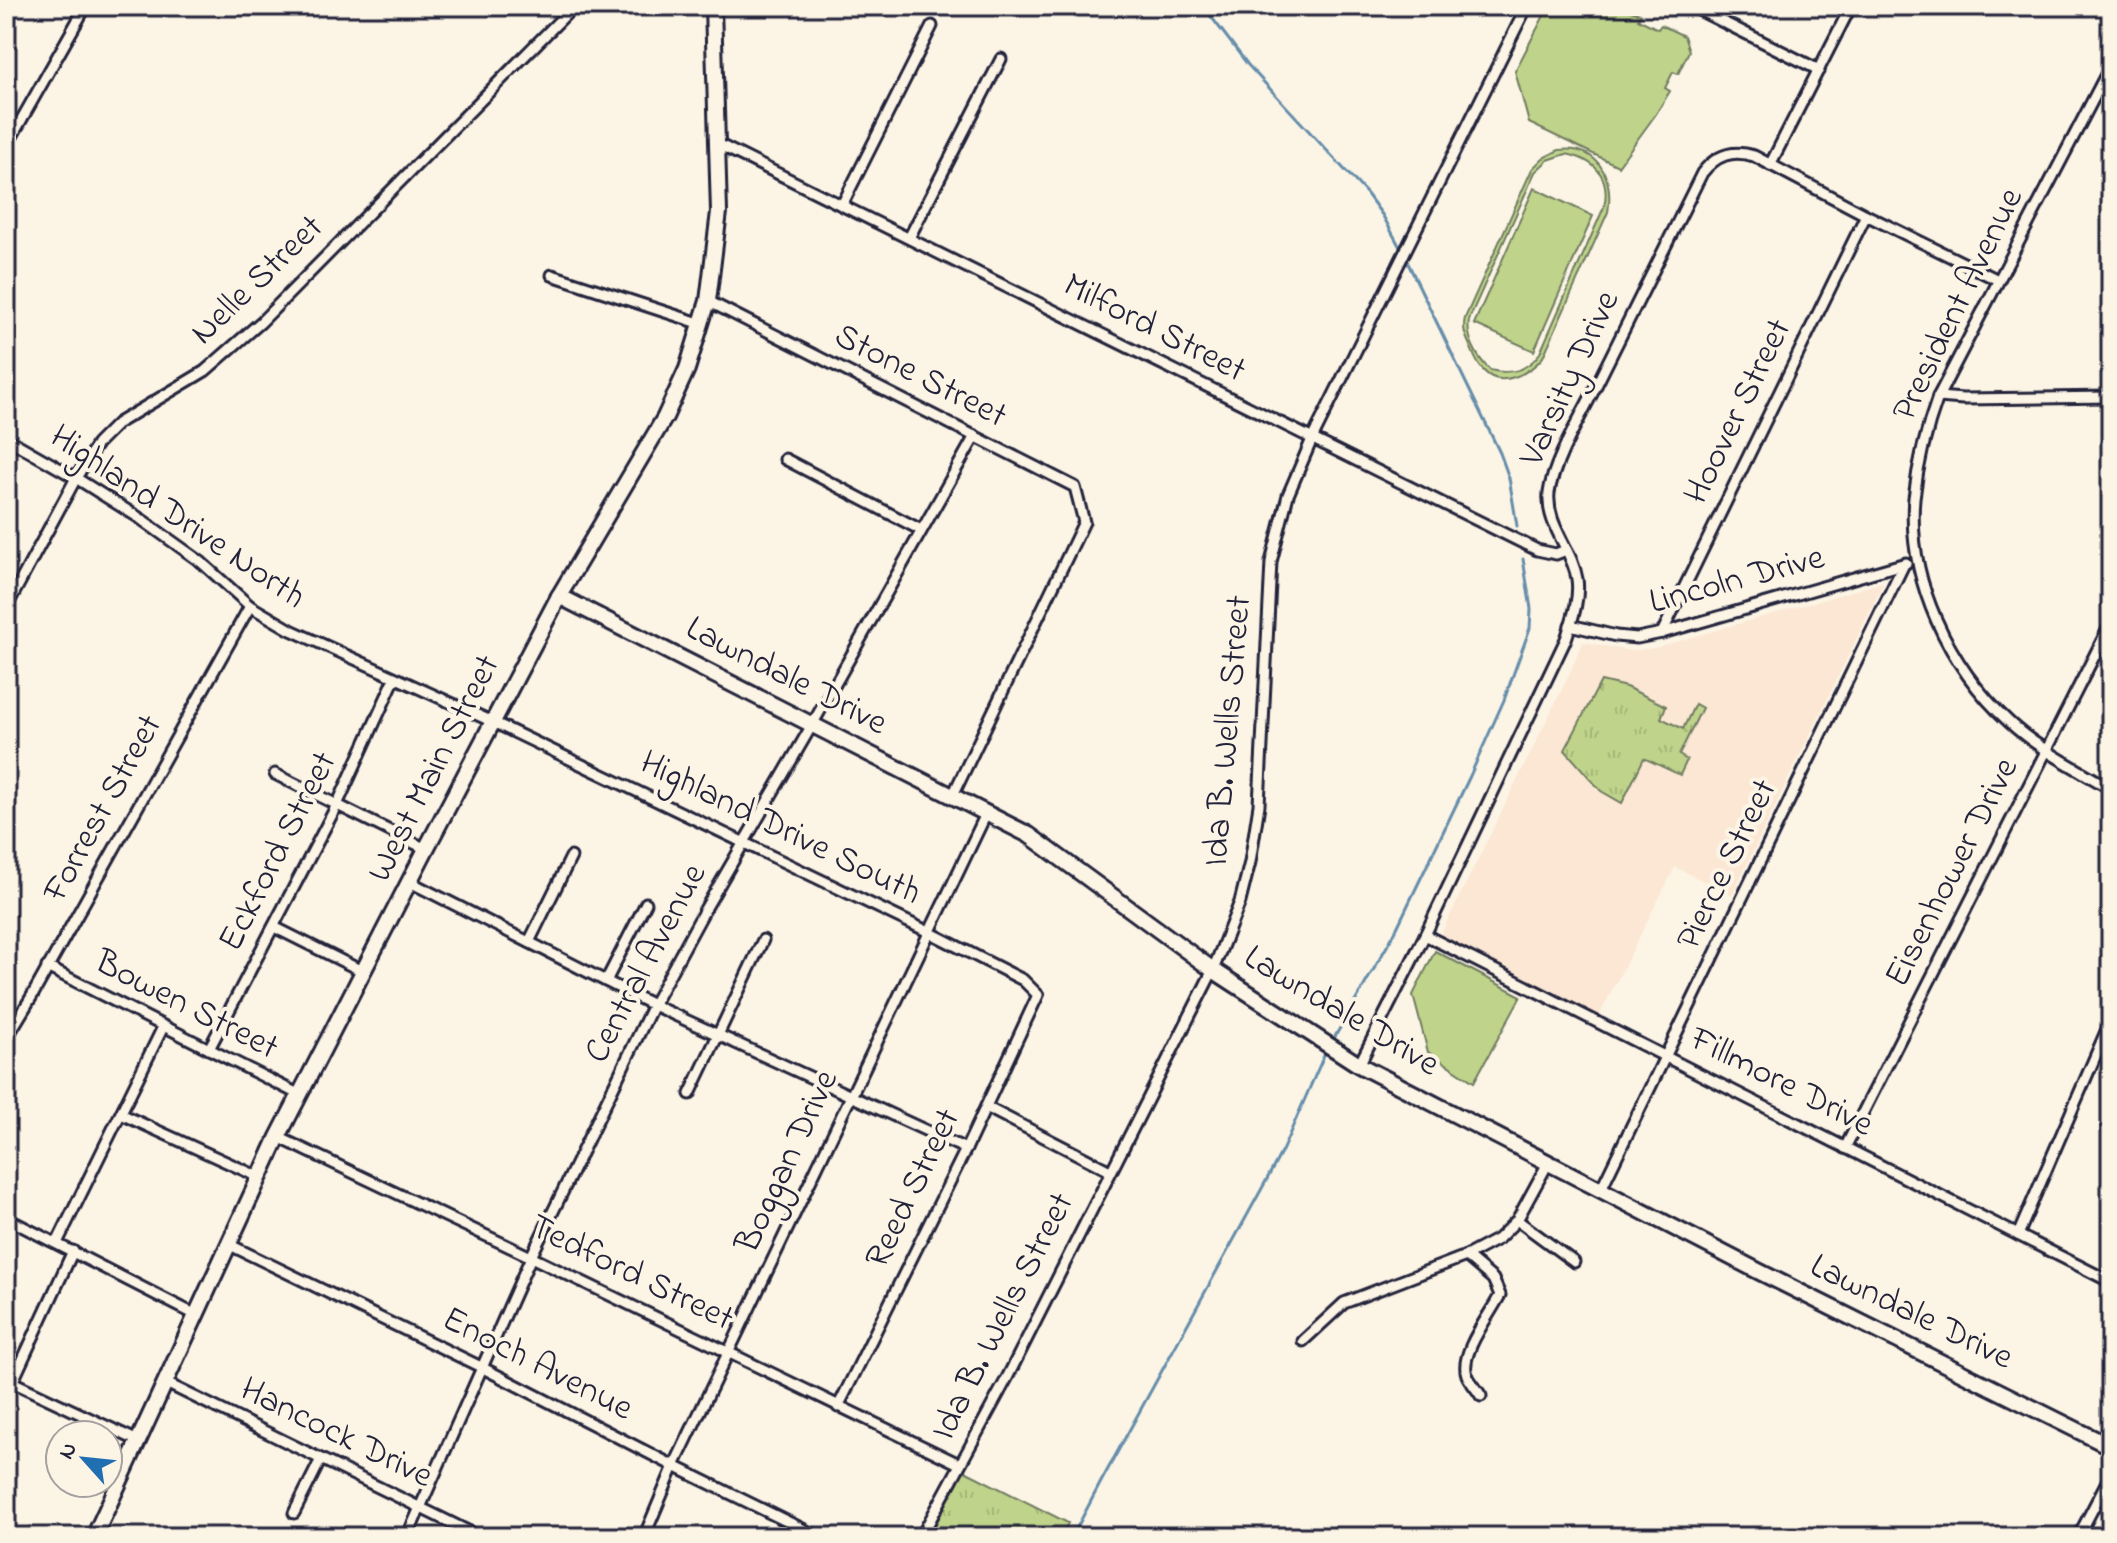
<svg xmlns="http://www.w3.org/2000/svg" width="2117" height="1543" font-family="'Indie Flower',sans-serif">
<defs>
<pattern id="park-tufts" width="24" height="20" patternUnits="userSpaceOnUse" patternTransform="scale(2)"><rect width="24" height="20" fill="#bfd48a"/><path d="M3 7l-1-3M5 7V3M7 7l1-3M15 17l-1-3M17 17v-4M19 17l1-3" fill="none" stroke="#a4b678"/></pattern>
</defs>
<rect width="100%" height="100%" fill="#fcf5e5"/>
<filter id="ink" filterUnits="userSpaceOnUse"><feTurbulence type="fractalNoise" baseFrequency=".0125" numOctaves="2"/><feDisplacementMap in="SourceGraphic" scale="16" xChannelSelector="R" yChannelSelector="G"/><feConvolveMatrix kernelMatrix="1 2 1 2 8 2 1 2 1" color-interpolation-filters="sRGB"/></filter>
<g filter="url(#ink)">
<polygon fill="#fbe7d3" points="1884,582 1732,895 1675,867 1599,1016 1442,937 1441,934 1568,677 1583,642 1631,651 1654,648"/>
<g fill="#bfd48a" stroke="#707b62" stroke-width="2" fill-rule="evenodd">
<polygon points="1549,6 1613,6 1641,14 1638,19 1658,29 1661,25 1684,36 1689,51 1678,74 1673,72 1665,88 1670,91 1656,114 1618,166 1529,123 1515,71"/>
<path d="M1559,150C1598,145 1614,177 1608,212L1543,357C1530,373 1500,390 1483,370C1477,364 1474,356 1471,348C1466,337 1462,330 1465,318L1532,169L1543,158ZM1566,154C1595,160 1611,176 1604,207L1540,353C1528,370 1510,375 1490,370C1477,358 1464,335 1470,317L1535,172L1548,160Z"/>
<polygon points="1534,188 1593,216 1534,351 1474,324"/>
<polygon points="1435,951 1521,996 1474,1082 1428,1052 1413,995"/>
</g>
<g fill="url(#park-tufts)" stroke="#707b62" stroke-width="2">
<polygon points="1601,681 1626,687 1666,706 1661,718 1683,729 1695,704 1702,708 1679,755 1687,760 1680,775 1644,758 1622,803 1601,791 1565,750"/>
<polygon points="963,1470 1068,1523 1061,1537 929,1537"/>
</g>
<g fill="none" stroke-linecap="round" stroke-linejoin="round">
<g stroke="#668dab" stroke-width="3">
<polyline points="1203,6 1248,65 1367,194 1383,216 1402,251"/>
<polyline points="1405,257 1500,453 1509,478 1517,526"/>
<polyline points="1333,1040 1394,934 1470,776 1504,700 1530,628 1531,609 1523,559"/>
<polyline points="1072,1537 1102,1480 1266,1181 1282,1151 1325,1053"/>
</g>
<g stroke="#22223b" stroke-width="15">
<g id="street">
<polyline points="1691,6 1819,70"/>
<path d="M2111,65L1938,397C1926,430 1918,463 1914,498C1907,580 1949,667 2009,722C2038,749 2076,768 2111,789"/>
<polyline points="718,144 1537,550 1556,554 1566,550"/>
<polyline points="6,147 86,6"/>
<polyline points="1770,165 1851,6"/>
<polyline points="842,205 932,26"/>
<polyline points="909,238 1001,59"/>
<polyline points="552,275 702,324"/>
<polyline points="708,301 1075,487 1084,522 953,795"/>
<polyline points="1938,397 1963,399 2111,397"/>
<polyline points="6,438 76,478 141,519 201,562 250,606 291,630 493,722 929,932 1023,980 1038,995 966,1149 838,1407"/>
<polyline points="785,459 921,530"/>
<polyline points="6,608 76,478 97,444 118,423 205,371 261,322 574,6"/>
<polyline points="1570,625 1616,636 1637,638 1662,633 1906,563"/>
<polyline points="1662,633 1866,215"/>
<polyline points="275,774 426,849"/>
<polyline points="410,882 653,1005 966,1149"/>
<polyline points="274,927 364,972"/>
<polyline points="1425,935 2111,1282"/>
<polyline points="529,942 571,857"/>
<polyline points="47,967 300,1095"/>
<polyline points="606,981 646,903"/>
<polyline points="6,1039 32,996 250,606"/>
<polyline points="209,1049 337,805 395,678"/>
<path d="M1359,1065L1425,935L1566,639C1572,620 1580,599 1577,579C1572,548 1546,526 1549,493C1553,463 1579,420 1593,392C1629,319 1665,246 1702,173C1716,155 1732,149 1754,156L1866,215L1998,280"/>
<polyline points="690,1094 763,940"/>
<polyline points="986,1107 1110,1171"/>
<polyline points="121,1114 259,1177"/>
<polyline points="278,1137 531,1257 959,1464"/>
<polyline points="1845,1148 2111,623"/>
<polyline points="1601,1189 1904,564"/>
<polyline points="6,1218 196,1315"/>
<polyline points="1517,1220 1574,1262"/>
<polyline points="2018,1235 2111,1020"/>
<polyline points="57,1243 163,1027"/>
<polyline points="228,1244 481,1367 674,1466 819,1537"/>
<path d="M1466,1256L1493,1279L1500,1295C1490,1315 1459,1353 1467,1375C1470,1382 1477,1389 1481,1396"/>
<polyline points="1303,1341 1344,1303 1466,1256 1498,1239 1517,1220 1548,1163"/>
<polyline points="6,1379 138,1441"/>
<polyline points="166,1383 480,1537"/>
<polyline points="6,1396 73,1251"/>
<polyline points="294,1513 321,1459"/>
<polyline points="407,1537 531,1257 653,1005 704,911 812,725 975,436"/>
<polyline points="644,1537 674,1466 987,812"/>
<polyline points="921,1537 1006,1380 1213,970 1240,902 1250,862 1259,805 1271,562 1288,495 1312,439 1527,6"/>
<polyline points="2078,1537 2111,1474"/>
</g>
</g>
<g stroke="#22223b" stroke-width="20">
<polyline id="secondary" points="559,596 1029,835 1213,970 1359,1065 1758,1271 2111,1447"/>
</g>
<g stroke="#22223b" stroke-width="20">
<polyline id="primary" points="94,1537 278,1137 426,849 559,596 665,417 687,369 708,301 719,212 713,6"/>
</g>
<use href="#street" stroke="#fcf5e5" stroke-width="9"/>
<use href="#secondary" stroke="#fcf5e5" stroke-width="14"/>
<use href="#primary" stroke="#fcf5e5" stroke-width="14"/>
</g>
</g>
<g text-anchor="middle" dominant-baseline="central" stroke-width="8" stroke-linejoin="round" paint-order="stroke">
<g font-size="36" fill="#22223b" stroke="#fcf5e5">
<text transform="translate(258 281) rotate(-44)">Nelle Street</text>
<text transform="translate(1959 305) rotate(-64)">President Avenue</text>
<text transform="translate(1154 329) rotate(27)">Milford Street</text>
<text transform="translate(920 377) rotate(27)">Stone Street</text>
<text transform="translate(1571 379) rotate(-65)">Varsity Drive</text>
<text transform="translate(1739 412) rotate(-64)">Hoover Street</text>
<text transform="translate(177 518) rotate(34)">Highland Drive North</text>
<text transform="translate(1737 581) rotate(-15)">Lincoln Drive</text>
<text transform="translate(786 677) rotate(27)">Lawndale Drive</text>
<text transform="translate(1229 731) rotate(-85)">Ida B. Wells Street</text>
<text transform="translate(435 769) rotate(-63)">West Main Street</text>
<text transform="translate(104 809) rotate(-61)">Forrest Street</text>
<text transform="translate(780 829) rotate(26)">Highland Drive South</text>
<text transform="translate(279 852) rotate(-63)">Eckford Street</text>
<text transform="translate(1728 865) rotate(-64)">Pierce Street</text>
<text transform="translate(1953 873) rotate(-63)">Eisenhower Drive</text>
<text transform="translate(647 964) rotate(-62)">Central Avenue</text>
<text transform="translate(186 1006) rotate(27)">Bowen Street</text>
<text transform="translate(1341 1012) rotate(31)">Lawndale Drive</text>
<text transform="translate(1781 1083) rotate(27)">Fillmore Drive</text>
<text transform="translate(788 1162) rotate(-65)">Boggan Drive</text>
<text transform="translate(914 1189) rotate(-64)">Reed Street</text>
<text transform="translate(631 1274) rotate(26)">Tedford Street</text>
<text transform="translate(1911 1313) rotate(26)">Lawndale Drive</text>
<text transform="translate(1004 1317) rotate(-63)">Ida B. Wells Street</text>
<text transform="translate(537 1365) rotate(27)">Enoch Avenue</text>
<text transform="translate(336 1434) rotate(26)">Hancock Drive</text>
</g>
</g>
<rect width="2117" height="1543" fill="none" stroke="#fcf5e5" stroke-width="32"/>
<rect x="16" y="16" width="2085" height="1511" fill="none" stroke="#22223b" stroke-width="3" filter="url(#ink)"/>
<g transform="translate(84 1459) rotate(297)"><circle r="38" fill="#fcf5e5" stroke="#a5a1a1" stroke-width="2"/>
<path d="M0-6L14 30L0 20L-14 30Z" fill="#1f6fb2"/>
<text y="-12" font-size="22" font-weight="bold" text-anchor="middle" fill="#22223b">N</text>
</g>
</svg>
